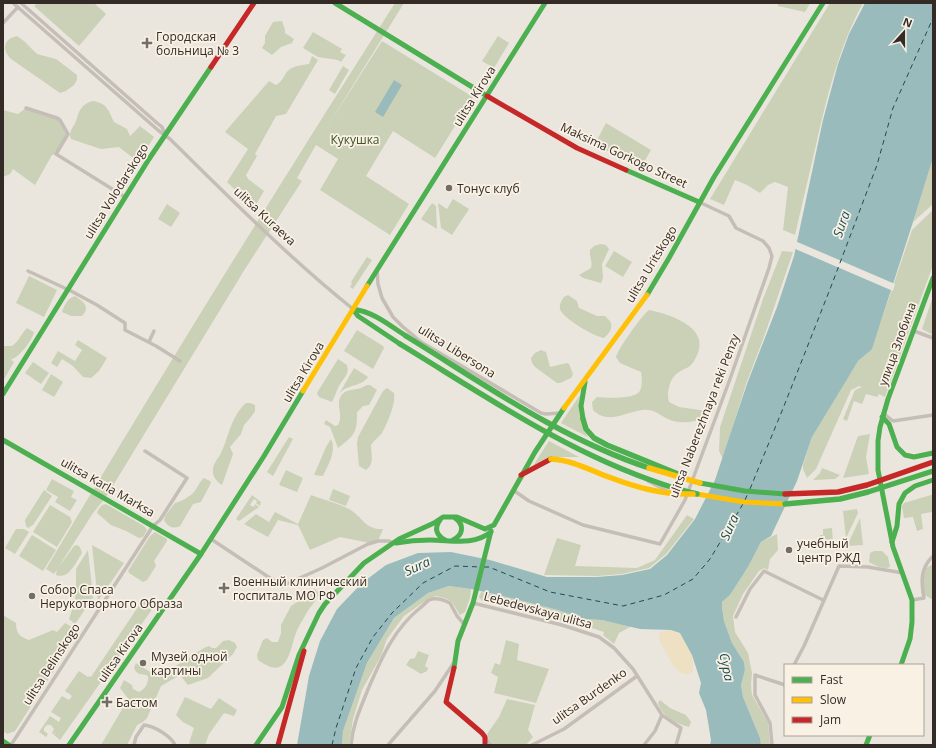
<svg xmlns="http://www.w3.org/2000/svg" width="936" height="748" font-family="'Open Sans',sans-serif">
<rect width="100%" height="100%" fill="#ebe6dd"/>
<g fill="#cad1b7">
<polygon points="37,3 94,3 106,14 79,46 34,6"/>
<path d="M395,3H404L324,132L382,41L473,97L435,158L393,131L366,176L409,204L390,235L320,190L338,159L316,145L297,178L302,181L245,269L106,497L93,513L58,568L74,546L77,545L80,547L82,553C76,562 69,580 56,575L57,570L54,574L46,569C159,378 276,190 395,3Z"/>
<polygon points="778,3 810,3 805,12 778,6"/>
<path d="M830,3H863C839,47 827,97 816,145C809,175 802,205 795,235L783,230L788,187L775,182L768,185L760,193L747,185L735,180L724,205L710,199Z"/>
<polygon points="282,21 285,30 285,33 294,39 292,43 281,47 272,55 262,48 265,43 265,36 273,22"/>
<polygon points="313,32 342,49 340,52 346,55 341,62 338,60 318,57 303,48"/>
<path d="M17,36L24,41L37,54L56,59L77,75V80L74,85L66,91L60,93L11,59C2,50 3,39 17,36Z"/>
<polygon points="498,36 509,43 494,68 482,61"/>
<path d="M312,56L318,60L286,114L276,116L255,154L257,156L246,175L248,179L264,191L254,208L227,182L248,149L225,132L269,81L276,85C283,82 284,73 290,69C296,65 303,65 309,64Z"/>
<polygon points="343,66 349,70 335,94 329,90"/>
<path d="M93,101C108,104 108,110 114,122L127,129L130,136L140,126L154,137L138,162L119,147L101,149L71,139C68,131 73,129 76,121C79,111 81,104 93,101Z"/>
<polygon points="26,108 57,118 68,134 56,154 52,155 35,185 13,169 10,174 3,177 3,110 18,114"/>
<polygon points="606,123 651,150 640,169 595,144"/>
<polygon points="933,158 933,198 932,205 913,222"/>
<polygon points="453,199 469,209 452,235 441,228 438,203 447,209"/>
<polygon points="432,203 436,206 437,229 421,219"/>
<polygon points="167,204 180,213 171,227 158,219"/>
<polygon points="933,210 933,265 885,397 879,394 877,397 866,394 862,404 854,401 847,421 843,419 855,390 862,387 859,386 851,390 816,469 807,478 803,469 803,465 812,437 845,381 858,361 872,348 912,230"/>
<path d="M600,244L606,245L609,249L602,264L603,278L601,283L583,278L579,275L591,268C593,262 589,256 590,250L594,246Z"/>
<polygon points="614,251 632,262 623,277 605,266"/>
<polygon points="782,251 793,252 764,337 746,384 723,459 719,451 720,427 763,299"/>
<polygon points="367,257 372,260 353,289 350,287 352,283 351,282"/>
<polygon points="29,276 57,290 44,317 16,303"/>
<path d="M568,295L577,301L579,308L597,316H605L610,321C614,327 609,334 604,338C595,337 562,318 560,309C559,304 562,300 564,297Z"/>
<path d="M75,296C83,301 91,307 82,316H71L62,312C64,305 68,298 75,296Z"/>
<polygon points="933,296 933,335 922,329"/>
<path d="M649,310C673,315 715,329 694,361C690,368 685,368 679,372C670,377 666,392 669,402L679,407L707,411L708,415C705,419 700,420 695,421C686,423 676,423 668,419C657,414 655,409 642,410C626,412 607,425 593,410L592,402L597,397C606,398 631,399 638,393C643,390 642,377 641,372L620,363L616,357C618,349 642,315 649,310Z"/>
<path d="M27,328L34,332C33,339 19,358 12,359L11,360L14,362L3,381V346H12C20,340 21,334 27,328Z"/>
<polygon points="357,330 383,346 384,348 373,369 344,351"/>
<polygon points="78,340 107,358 99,371 91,378 83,377 73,366 62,359 57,367 51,363 58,351 75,361 82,350 75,345"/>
<polygon points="541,350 546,352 550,367 567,363 569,364 573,374 571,378 560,383 557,383 535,367 532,363 531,358 535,353"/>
<path d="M338,359L347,365C350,375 343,378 339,386C336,391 335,397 332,402L319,397L317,393Z"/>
<polygon points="33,362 49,373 41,384 25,373"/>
<path d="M354,368L368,377C360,388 348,383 339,394Z"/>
<polygon points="51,374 63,382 54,397 42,390"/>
<path d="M367,385H370L377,390L369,405L363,406L357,412C357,433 355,435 338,448L330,427L324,424L326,420L335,426L338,425C345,414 332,401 345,392C350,389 356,390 361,388C363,387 365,386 367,385Z"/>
<path d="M387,388L394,393C396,404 387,424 382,433C379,437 374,440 371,445C371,454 375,464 366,470L359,466L357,444L358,437L383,391Z"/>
<path d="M580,395C578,412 579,423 588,437L561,423Z"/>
<path d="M246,403H250L255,405V411L251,417L244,425L241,434L230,447L233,454L222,485C217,482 212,476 213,470C213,463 218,459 221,453C229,436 231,416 246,403Z"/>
<polygon points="870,434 866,457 869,474 843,478 858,436"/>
<polygon points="289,437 293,439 273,476 267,472"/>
<path d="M331,439C337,451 328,465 323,476L314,475L326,447Z"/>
<polygon points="549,441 579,457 553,457 533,466"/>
<polygon points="822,468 840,475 835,479 813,480 820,473"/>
<polygon points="286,470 303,478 297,492 279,485"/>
<path d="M204,478L210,481L211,483L201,502L193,504L180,526C173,530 167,526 164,520L165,516L175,503C180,502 191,496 194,492C198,487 199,482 204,478Z"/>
<polygon points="52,479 74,491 71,497 77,500 70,511 55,502 58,497 46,490"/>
<polygon points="333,489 350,496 346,506 329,500"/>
<polygon points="44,490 52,496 33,525 28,528 26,526 25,520"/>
<polygon points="252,495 261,502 260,506 256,503 257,501 254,499 250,505 254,507 255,504 259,507 239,521 236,519"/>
<path d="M311,495C324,500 338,503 349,509C363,517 365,530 383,529L378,541L370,543L340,537L310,550L298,525L278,520L268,537L244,524L256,514L269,522L275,512L298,524Z"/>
<polygon points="931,495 933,495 932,512 921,514 923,529 917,531 913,517 904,518 902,506 904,503"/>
<polygon points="106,504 144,526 147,530 143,537 139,538 126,531 111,525 97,513 98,510 102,505"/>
<polygon points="50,505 70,517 72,522 57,547 33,532"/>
<polygon points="857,509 858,513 846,538 843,511"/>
<polygon points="687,515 694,519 666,554 649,568 622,574 597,576 544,575 557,538 581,545 575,566 637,568 655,560"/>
<polygon points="860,518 863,545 847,546"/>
<polygon points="832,528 833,542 830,542 831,548 824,545 823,542 819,541 820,535 823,535 823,529"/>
<polygon points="16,529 24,529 29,532 15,554 5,548"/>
<polygon points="155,532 167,539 167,541 154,561 156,566 147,580 143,582 129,573 128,571 150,536"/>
<polygon points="777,534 778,550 770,559 768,570 764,568 759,571 743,594 733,616 735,632 748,653 752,673 751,685 752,695 768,723 770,745 761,745 760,738 743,697 741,685 745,670 744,662 732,643 724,621 722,607 722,602 730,595 748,567 761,542"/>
<polygon points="32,535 56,550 43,571 19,556"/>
<polygon points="92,545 124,563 98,601"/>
<polygon points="88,550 93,598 75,624 69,619 75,601 76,588 76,569"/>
<path d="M874,551H882L888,557L890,567C883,570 875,565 869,562L870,553Z"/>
<polygon points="931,565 933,565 933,600 921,593 925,569"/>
<polygon points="449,586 471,589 470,598 465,612 460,615 452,602 445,598 436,596 428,599 404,616 387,639 381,656 362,690 353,719 349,745 342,745 343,731 367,663 394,618 428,593"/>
<path d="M315,589L319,593C317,601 310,606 306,614C303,619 300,625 297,630C293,640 290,661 281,666C274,671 264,664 258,660L257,655L263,640L267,638L272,642H278L281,633V625L291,606L306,596L310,591Z"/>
<polygon points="481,592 507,597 558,610 584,619 602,620 632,626 619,633 614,644 603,635 604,632 595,629 482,601 479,597"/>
<polygon points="144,598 153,608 60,740 54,735 56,731 53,735 52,733 54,729 51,725 47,725 44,728 44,731 48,734 46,737 39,732 50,716 62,724 59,722 61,718 51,712 62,696 69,700 72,696 65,691 79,671 88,677 89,676 91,677"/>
<path d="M3,615L16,623C16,633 20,637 29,640L53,630L57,632L65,623L74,628L68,638L73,641L15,731L7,734L3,731Z"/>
<path d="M229,640L235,643L237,647L233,654L208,678L188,685L180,675L161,686L147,718L143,722L137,725L127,745H101L124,706L130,701L120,688L124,680L132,685L133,689L139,692C145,689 149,683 148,676C142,673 137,676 134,668L136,663L158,677L204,648L209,646L212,648H216L223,641Z"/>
<polygon points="506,640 519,644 517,660 549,669 536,703 494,693 498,677 491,673 495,663 500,665"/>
<polygon points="418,651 429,655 425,666 428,668 427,671 421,674 406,665 410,659 415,658"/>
<polygon points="185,697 211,709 219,698 237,710 234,716 224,713 209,734 205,745 191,745 189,743 194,728 183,722 176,715"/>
<polygon points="507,699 535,705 528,730 533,737 526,745 493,745 489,739 487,734 499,717"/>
<path d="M660,700L670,708L686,715L691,722L689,727C675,723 663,717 658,703Z"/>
</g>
<path fill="#ede0c3" d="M671,630L680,633C688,645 695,657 693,671C681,681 673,665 668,656C664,649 657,641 660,633L663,631Z"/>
<g fill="#99bbbc">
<polygon points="865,3 933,3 933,158 913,222 872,349 858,361 812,437 797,481 771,536 761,542 748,567 730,595 722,602 722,607 724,621 732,643 744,662 745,670 741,685 743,697 760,738 761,745 710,745 711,740 706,710 699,693 701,683 692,655 680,633 671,630 640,629 602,620 584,619 558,610 507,597 471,589 449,586 428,593 394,618 367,663 343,731 342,745 297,745 309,676 320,641 337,609 362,583 386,565 418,553 451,552 490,560 547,577 597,577 622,575 650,569 667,555 695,519 715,480 747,384 777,307 794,256 823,120 838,64 849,34"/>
<polygon points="394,80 402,85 383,117 375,112"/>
</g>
<polygon fill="#ebe6dd" points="795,241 895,284 893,291 793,248"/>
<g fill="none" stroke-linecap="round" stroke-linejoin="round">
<g stroke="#1b4d56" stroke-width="1" stroke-dasharray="5 4" stroke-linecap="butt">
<polyline points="750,489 784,406 832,284 877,165 893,108 933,18"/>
<polyline points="745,500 748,493"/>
<polyline points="484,567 489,567 550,592 623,606 664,595 693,579 710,559 743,504"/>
<polyline points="332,745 336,728 356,668 373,637 392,613 423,583 455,566 481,567"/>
</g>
<g stroke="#c4beb7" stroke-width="3.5">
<path d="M13,3L159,131L170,139C229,197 288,257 353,309"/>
<polyline points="21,3 157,123 162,127 165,134"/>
<polyline points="3,23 18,7"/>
<polyline points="26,108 57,118 60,120 68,134 56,154 125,197"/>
<polyline points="377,269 378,284 382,298 393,317 402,326 421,342 541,413 546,414 561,413"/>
<polyline points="28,271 71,291 97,305 125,323 125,330 156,346 180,361"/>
<polyline points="914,331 933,338"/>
<polyline points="149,342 154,331"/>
<polyline points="883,413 893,421 933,415"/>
<polyline points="648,481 671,493"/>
<polyline points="513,490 529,501 583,525 660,544 685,500 730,379 769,268 772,256 769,248 763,241 736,228 729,216 699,202"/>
<polyline points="211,539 282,586 322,568 368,544 378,541 389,541 393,543"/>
<path d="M912,600L924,598C921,581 920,569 933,556"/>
<polyline points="473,603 562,625 599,637 614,648 633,669 662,715 681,728 676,745"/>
<polyline points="736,617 750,589 764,571 823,600"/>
<polyline points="794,665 804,646 839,566 868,567 903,573"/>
<polyline points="485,737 491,745"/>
<polyline points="11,745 153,526 160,520 187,478 145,451"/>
<path d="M134,745L136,737L144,725C154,726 171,736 175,745"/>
<path d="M351,745C353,723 361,707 369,687C382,657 394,629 420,608C423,606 426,602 429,600C436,597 444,600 450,603L457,616L464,624"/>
<polyline points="388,745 435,691 453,664"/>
<polyline points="532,745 564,729 637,676"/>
<polyline points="644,745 655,731 662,715"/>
<polyline points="772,745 770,723 755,695 755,675 785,685"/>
</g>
<g stroke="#4caf50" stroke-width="5">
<polyline points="335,3 487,96"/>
<polyline points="626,170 699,202"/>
<polyline points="367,286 545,3"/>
<polyline points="647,295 669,258 714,177 823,3"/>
<path d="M353,309C374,312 389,325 406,336"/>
<polyline points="353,309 358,316 400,344"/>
<polyline points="3,394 149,159 211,67"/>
<polyline points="882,417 889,424 897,447 905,455 914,457 933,453"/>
<polyline points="583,419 581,406 585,382"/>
<polyline points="3,440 201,554"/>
<polyline points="700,483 745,491 785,494"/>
<path d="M440,520C434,528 436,535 445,540"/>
<path d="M453,540C463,535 465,525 455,518"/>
<polyline points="892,542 897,526 899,504 905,493 915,486 933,480"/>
<path d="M396,543C407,541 419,540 430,540C452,540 473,546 491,532"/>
<polyline points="901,665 910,639 912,622 912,600 893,547 878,470 878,441 880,427 888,399 933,278"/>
<polyline points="454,668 458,641 473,603 491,531"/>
<polyline points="3,741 9,745"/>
<polyline points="69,745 201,554 264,456 303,391"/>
<polyline points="256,745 282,707 299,655 319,613 325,604 364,563 399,539 434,523 443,517 457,517 485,529 494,525 535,452 564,408"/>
<polyline points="866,745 870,735"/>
</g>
<g stroke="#ffc107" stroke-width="5">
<polyline points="303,391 367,286"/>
<polyline points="564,408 647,295"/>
<polyline points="697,494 744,502 785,504"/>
</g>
<g stroke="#c62828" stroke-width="5">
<polyline points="211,67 254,3"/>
<polyline points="487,96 577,148 626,170"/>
<polyline points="521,475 551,459"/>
<polyline points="454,668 446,702 482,733 485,737 485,745"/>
<polyline points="278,745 304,651"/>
</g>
<g stroke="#4caf50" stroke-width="5.5">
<path d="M406,336C484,384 561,439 649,468"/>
<path d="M400,344C484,395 568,453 662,484C673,488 685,491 697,494"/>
<polyline points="583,419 586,429 594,438 607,445 683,476"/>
<polyline points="785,504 840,499 868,492 933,471"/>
</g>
<g stroke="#ffc107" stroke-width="5.5">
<path d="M551,459C571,460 588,469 606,476C635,487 662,495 693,494"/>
<polyline points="649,468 700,483"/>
</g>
<polyline stroke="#c62828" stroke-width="5.5" points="785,494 838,492 867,485 933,462"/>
</g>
<g fill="#746c66" stroke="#f9f1e4" stroke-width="1.5">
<path d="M145 37h4v4h4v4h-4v4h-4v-4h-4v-4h4z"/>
<circle cx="449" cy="188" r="4"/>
<circle cx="789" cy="550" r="4"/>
<path d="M222 582h4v4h4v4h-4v4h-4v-4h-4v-4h4z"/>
<circle cx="32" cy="596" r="4"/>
<circle cx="143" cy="663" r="4"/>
<path d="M105 696h4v4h4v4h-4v4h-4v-4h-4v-4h4z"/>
</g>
<g text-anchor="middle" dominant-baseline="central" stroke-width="3.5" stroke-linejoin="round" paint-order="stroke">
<g font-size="12" fill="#342b26" stroke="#f9f1e4" text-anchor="start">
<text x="156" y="36">Городская<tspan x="156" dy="14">больница № 3</tspan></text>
<text x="457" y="188">Тонус клуб</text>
<text x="797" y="543">учебный<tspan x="797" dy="14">центр РЖД</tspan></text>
<text x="233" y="581">Военный клинический<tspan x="233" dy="14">госпиталь МО РФ</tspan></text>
<text x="40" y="589">Собор Спаса<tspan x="40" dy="14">Нерукотворного Образа</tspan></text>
<text x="151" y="656">Музей одной<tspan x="151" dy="14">картины</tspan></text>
<text x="116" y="702">Бастом</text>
</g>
<g font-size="12" fill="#342b26" stroke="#f9f1e4">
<text transform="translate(474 96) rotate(-58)">ulitsa Kirova</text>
<text transform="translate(624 155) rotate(25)">Maksima Gorkogo Street</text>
<text transform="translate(116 191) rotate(-58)">ulitsa Volodarskogo</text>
<text transform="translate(265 216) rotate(43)">ulitsa Kuraeva</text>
<text transform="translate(651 264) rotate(-59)">ulitsa Uritskogo</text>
<text transform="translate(897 344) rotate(-70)">улица Злобина</text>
<text transform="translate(457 351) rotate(32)">ulitsa Libersona</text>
<text transform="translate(303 372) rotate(-59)">ulitsa Kirova</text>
<text transform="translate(704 416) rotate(-69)">ulitsa Naberezhnaya reki Penzy</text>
<text transform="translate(108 487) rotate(30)">ulitsa Karla Marksa</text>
<text transform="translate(538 610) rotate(15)">Lebedevskaya ulitsa</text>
<text transform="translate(120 653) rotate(-55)">ulitsa Kirova</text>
<text transform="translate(51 664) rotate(-57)">ulitsa Belinskogo</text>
<text transform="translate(589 696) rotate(-35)">ulitsa Burdenko</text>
</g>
<g font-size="12" fill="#405229" stroke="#f9f1e4">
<text x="355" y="139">Кукушка</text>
</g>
<g font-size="13" font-style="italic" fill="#1b4d56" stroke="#f9f1e4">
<text transform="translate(841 224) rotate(-71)">Sura</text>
<text transform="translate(729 527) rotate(-66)">Sura</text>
<text transform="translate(417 566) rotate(-25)">Sura</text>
<text transform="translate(727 667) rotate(78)">Сура</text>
</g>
</g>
<rect width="936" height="748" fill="none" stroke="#342b26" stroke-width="8"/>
<rect x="784" y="664" width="140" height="72" fill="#f9f1e4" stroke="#aaa298"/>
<rect x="792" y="677" width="20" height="6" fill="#4caf50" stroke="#aaa298"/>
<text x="820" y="684" font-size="12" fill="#342b26">Fast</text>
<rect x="792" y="697" width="20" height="6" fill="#ffc107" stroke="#aaa298"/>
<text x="820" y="704" font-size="12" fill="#342b26">Slow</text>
<rect x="792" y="717" width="20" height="6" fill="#c62828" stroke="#aaa298"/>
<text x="820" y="724" font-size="12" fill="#342b26">Jam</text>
<g transform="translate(904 32) rotate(21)" stroke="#f9f1e4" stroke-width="3" paint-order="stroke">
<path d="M0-3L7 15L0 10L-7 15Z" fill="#342b26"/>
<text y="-6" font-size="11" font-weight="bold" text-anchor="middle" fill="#342b26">N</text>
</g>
</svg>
